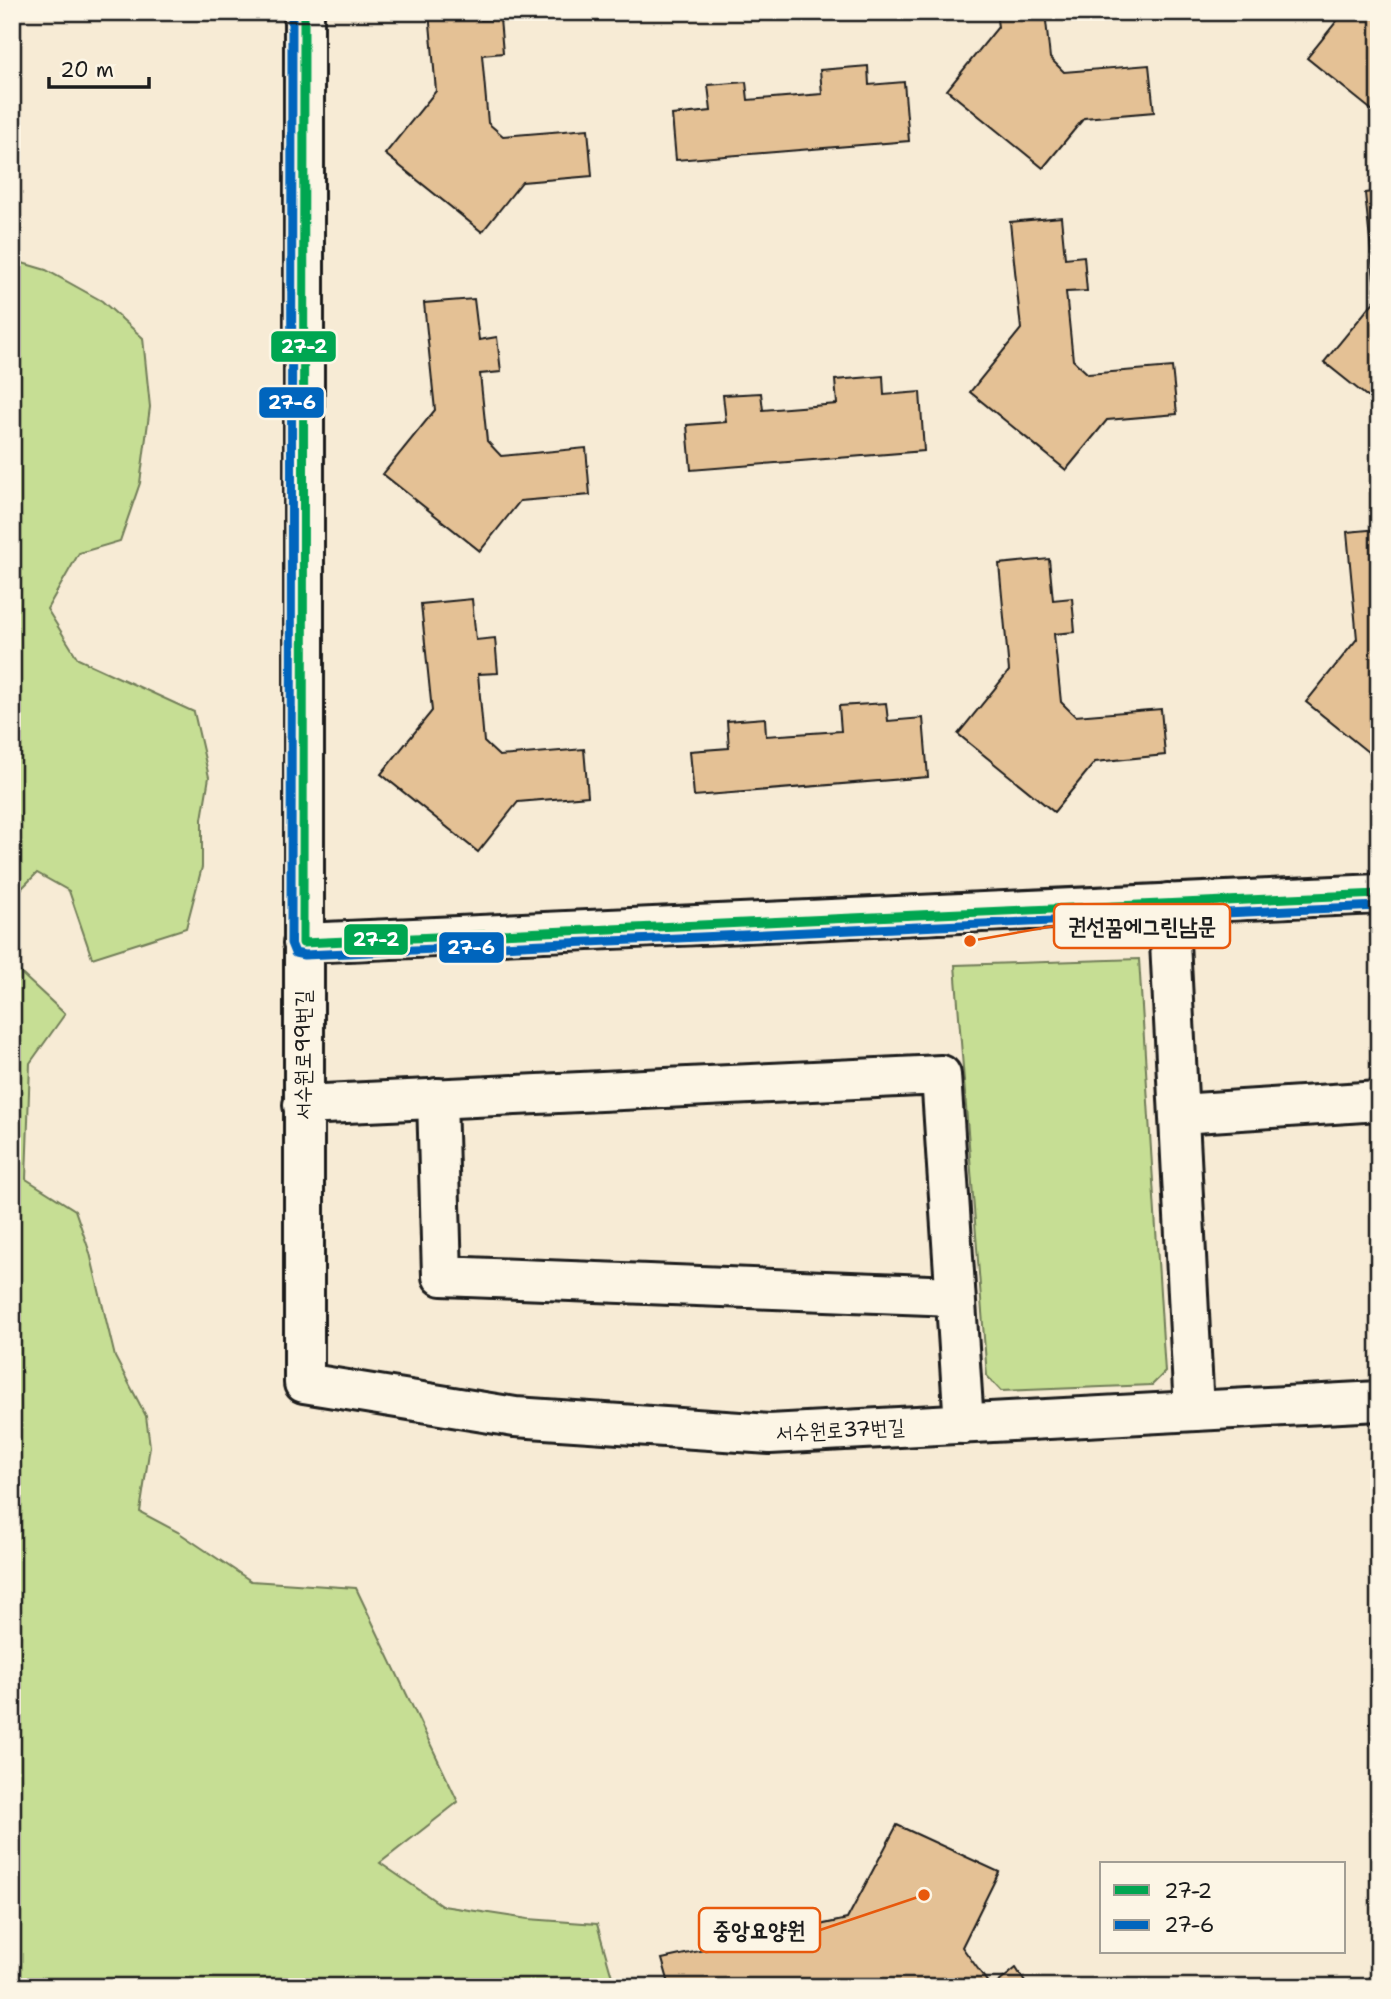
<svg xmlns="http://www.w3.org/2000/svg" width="1391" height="1999" font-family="'Shantell Sans','Poor Story',sans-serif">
<rect width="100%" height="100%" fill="#f7ebd5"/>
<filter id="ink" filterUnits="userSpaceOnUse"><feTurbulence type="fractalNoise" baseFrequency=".0143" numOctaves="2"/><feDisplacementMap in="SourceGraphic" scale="14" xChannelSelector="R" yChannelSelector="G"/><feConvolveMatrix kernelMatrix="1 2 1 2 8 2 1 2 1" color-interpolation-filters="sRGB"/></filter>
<g filter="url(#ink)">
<g fill="#c6de94" stroke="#717d58" stroke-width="2">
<polygon points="12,260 46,270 102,301 143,338 150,407 140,483 120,541 79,553 47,609 78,659 194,712 209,777 202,819 202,867 186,928 92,958 69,891 37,873 12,898"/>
<polygon points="1139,959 1165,1372 1152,1385 1001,1391 987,1376 955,965"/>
<polygon points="12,965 65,1014 30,1063 26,1179 75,1210 90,1253 115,1357 146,1416 150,1446 140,1512 178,1532 251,1581 356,1588 458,1802 380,1863 443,1906 528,1919 597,1924 615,1987 12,1987"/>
</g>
<g fill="#e4c195" stroke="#1c1c1c" stroke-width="2">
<polygon points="429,12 480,12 481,20 500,19 503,53 482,55 488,123 503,136 588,129 592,176 522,182 482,232 385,154 436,91"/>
<polygon points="996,12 1045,12 1050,58 1064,72 1149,65 1154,112 1084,118 1043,168 947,90 998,27"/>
<polygon points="1344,12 1379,12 1379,116 1307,58"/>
<polygon points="868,66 869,85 904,82 909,141 676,160 672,115 711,111 708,85 746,82 748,100 822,94 820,70"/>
<polygon points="1379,191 1379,406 1324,362 1376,299 1365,193"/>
<polygon points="1061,217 1065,258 1084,256 1087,291 1066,292 1073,360 1088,374 1172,367 1177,414 1107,420 1066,470 970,392 1021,329 1010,222"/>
<polygon points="474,299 479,340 497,337 501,372 480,374 487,441 501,456 586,448 590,495 520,501 480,551 383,474 435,410 424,303"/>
<polygon points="883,376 884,395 920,392 924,451 691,470 687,425 726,422 723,395 761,393 763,410 837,404 835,380"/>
<polygon points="1379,529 1379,761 1306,702 1357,639 1347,532"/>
<polygon points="1049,559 1053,600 1072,598 1075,632 1054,634 1061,702 1075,716 1161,709 1165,755 1095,762 1054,812 958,734 1009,671 999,564"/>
<polygon points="472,599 476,640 495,638 498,673 478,674 484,742 499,756 584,749 588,796 518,802 478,852 381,774 432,711 421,604"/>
<polygon points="886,703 888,721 923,718 928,777 694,796 690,751 729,748 727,721 765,718 766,736 841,731 839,706"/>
<polygon points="897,1825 999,1872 962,1947 991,1987 670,1987 662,1959 847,1919"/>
<polygon points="1016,1968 1028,1987 993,1987"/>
</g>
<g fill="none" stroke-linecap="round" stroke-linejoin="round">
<g stroke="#1c1c1c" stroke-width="44">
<g id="minor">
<polyline points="304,12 304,1383 515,1417 770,1434 1379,1401"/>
<polyline points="1168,903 1194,1411"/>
<polyline points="437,1098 442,1276 955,1296"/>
<polyline points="303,1105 941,1075 964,1424"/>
<polyline points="1179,1114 1379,1101"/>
</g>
</g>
<g stroke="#1c1c1c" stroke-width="44">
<polyline id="tertiary" points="303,943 1379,894"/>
</g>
<use href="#minor" stroke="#fcf5e5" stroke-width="38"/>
<use href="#tertiary" stroke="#fcf5e5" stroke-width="38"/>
<g stroke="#fcf5e5" stroke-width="14">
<polyline id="bus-1" points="304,12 303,943 1379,894"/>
</g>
<g stroke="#fcf5e5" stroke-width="14">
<polyline id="bus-2" points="292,12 291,943 295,953 304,955 1379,906"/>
</g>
<use href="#bus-1" stroke="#00a651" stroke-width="9"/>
<use href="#bus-2" stroke="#0065bd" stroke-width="9"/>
</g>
</g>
<g text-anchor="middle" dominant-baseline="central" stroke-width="5" stroke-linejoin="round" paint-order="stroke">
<g font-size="21" fill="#1c1c1c" stroke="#fcf5e5">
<text transform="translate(303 1055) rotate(-90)">서수원로99번길</text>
<text transform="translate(840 1430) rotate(-3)">서수원로37번길</text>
</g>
</g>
<path fill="none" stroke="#e8590c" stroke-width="2.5" d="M970 941L1054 926M924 1895L820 1930"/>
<g fill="#e8590c" stroke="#fcf5e5" stroke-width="2.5">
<circle cx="970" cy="941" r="7"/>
<circle cx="924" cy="1895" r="7"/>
</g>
<g fill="#fcf5e5" stroke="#e8590c" stroke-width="2.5">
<rect x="1054" y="904" width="176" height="44" rx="7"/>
<rect x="699" y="1908" width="121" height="44" rx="7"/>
</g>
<g font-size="23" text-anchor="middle" font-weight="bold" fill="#1c1c1c">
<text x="1142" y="934">권선꿈에그린남문</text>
<text x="759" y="1938">중앙요양원</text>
</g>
<g stroke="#fcf5e5" stroke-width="2.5">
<rect x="270" y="330" width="67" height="33" rx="7" fill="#00a651"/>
<rect x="258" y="386" width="67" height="33" rx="7" fill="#0065bd"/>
<rect x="343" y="923" width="66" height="33" rx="7" fill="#00a651"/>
<rect x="438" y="931" width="67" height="33" rx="7" fill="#0065bd"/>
</g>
<g font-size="19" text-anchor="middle" font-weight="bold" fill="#fff">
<text x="304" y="353">27-2</text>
<text x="292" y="409">27-6</text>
<text x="376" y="946">27-2</text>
<text x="471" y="954">27-6</text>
</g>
<rect width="1391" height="1999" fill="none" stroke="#fcf5e5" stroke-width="42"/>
<rect x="21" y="21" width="1349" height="1957" fill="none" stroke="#1c1c1c" stroke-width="2.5" filter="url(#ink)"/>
<rect x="1100" y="1862" width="245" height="91" fill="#fcf5e5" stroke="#a29e95" stroke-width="2"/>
<rect x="1114" y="1885" width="35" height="10" fill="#00a651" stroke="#a29e95" stroke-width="2"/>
<text x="1164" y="1898" font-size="21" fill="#1c1c1c">27-2</text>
<rect x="1114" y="1920" width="35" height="10" fill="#0065bd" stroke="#a29e95" stroke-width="2"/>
<text x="1164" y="1932" font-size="21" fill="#1c1c1c">27-6</text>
<path d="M49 77v10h100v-10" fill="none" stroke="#1c1c1c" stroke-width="3.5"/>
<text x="60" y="77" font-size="21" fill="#1c1c1c" stroke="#fcf5e5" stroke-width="5" paint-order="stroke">20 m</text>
</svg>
